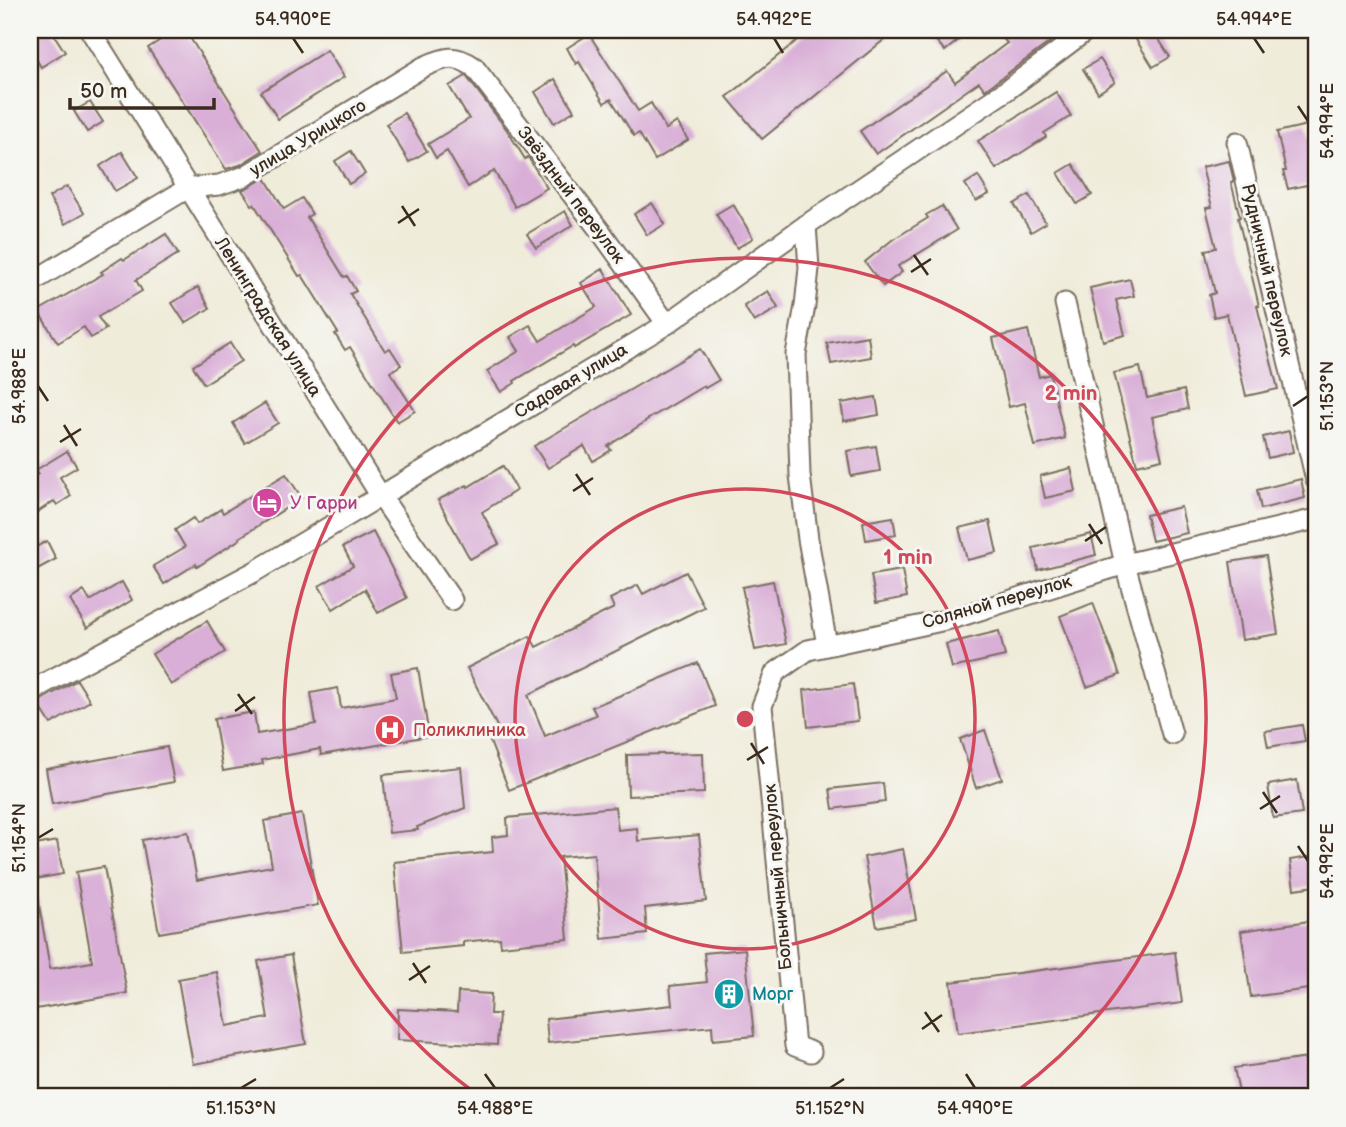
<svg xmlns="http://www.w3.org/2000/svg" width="1346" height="1127" font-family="'Balsamiq Sans',sans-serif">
<rect width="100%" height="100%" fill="#f6f6f2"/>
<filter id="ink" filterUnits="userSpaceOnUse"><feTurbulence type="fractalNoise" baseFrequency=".0143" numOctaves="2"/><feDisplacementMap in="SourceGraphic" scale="14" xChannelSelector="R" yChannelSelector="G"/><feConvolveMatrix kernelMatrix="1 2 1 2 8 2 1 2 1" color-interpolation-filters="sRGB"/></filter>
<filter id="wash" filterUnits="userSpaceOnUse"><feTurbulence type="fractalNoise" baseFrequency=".00686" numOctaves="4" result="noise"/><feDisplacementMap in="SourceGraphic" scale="28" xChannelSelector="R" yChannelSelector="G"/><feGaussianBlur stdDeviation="1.57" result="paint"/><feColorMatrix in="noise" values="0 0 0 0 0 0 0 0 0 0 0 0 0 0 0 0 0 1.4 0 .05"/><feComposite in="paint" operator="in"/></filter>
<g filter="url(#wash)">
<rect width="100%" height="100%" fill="#f0ecda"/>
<g id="blocks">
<g fill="#d9afd7">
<polygon points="30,30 51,30 65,52 41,67 30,49 35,45 30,36"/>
<polygon points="176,30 185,30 262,151 240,165 226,169 148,48"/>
<polygon points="810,30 896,30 762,139 727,97"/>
<polygon points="927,30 971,30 945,51"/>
<polygon points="996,30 1041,30 1050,42 985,90 979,82 876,154 860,131 947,71 955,82 1007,43"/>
<polygon points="1130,30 1153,30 1170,57 1153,67"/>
<polygon points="589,34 638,111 651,103 666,129 677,122 688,140 655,160 639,133 634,136 611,99 604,103 579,62 576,64 567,48"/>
<polygon points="327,50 344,77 278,119 261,92"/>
<polygon points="1100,59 1115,82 1098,93 1083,69"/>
<polygon points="466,76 507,130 525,159 528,157 547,188 515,207 494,171 468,187 447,151 436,158 428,144 469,119 449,86"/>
<polygon points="555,79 574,111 554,123 535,92"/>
<polygon points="1056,92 1071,116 1044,133 1046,137 996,169 978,141"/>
<polygon points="90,102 103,122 87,132 74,111"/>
<polygon points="404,113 427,151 409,162 386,124"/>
<polygon points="1307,125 1312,145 1310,145 1316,171 1316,183 1288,189 1283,171 1286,171 1277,132"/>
<polygon points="351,151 365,174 349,184 335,161"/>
<polygon points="122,152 138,178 115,191 100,166"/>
<polygon points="1229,161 1234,181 1231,182 1240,217 1238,218 1259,306 1257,306 1278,389 1246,396 1227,314 1214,317 1209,295 1215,293 1205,250 1216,248 1206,208 1212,207 1202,167"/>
<polygon points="1073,164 1092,195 1077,204 1058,173"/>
<polygon points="978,176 989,194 976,201 965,184"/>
<polygon points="265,178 284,209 302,198 312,214 307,217 344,277 347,276 356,291 350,294 385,351 390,348 401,365 390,372 415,411 397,422 350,347 345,350 335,334 338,333 302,275 299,276 254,204 252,205 242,190"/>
<polygon points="67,186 84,213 65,224 49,197"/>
<polygon points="1029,195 1046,223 1031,232 1014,204"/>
<polygon points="652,203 665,224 647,235 634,214"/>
<polygon points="733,204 753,238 737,248 716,214"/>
<polygon points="942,206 957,230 898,266 902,272 883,286 865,262 892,240 928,218 926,215"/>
<polygon points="565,211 573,225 536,248 527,234"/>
<polygon points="166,234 178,254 136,280 142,291 98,317 106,329 91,338 84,327 58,343 38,311 103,274 101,272 122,258 124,260"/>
<polygon points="603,269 631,315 574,348 573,346 514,381 515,383 501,392 487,371 519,351 510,337 530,325 540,341 596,307 581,283"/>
<polygon points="1130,279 1134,296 1116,300 1125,335 1103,341 1090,288"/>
<polygon points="198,287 210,308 185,323 172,303"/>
<polygon points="768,291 778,308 754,322 744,306"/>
<polygon points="1028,330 1039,377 1050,374 1065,438 1035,446 1025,403 1009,407 993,338"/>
<polygon points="868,336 871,357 831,364 827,343"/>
<polygon points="230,343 241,361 204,384 193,366"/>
<polygon points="700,349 719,380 705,388 704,386 645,421 645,422 608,446 611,450 593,461 584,446 548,468 534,446"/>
<polygon points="1140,367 1147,398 1184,390 1188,409 1152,417 1162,459 1137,465 1114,373"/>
<polygon points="876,397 879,415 844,421 841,403"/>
<polygon points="265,403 278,423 245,443 233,423"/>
<polygon points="1289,431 1293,452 1268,458 1263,437"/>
<polygon points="876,446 880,471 851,476 847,451"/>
<polygon points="67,451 77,467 60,477 71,496 57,505 54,501 36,513 30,503 30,478 38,474 36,470"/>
<polygon points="503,466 517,490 482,512 499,544 470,559 438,500 467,485 468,487"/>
<polygon points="1071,468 1076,491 1045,498 1040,476"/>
<polygon points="286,474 302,498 239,538 240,539 197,567 196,564 164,584 153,566 185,547 175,530 193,518 197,524 221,509 223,513"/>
<polygon points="1301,479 1305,498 1261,509 1257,490"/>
<polygon points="1181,507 1187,533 1152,541 1146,515"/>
<polygon points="893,517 896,535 866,540 863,522"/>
<polygon points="990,521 997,553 967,560 959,528"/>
<polygon points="373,532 407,598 378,613 365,589 333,609 319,586 353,566 343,547"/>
<polygon points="1091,534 1096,555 1038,570 1033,548"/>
<polygon points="47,541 56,559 30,573 30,550"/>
<polygon points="1266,556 1278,634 1242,640 1230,562"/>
<polygon points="902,570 907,597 876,603 871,575"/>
<polygon points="686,572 704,607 528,695 545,736 596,715 592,707 698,663 715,706 509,790 489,739 501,734 467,668 530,636 536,647 614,608 610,599 638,585 643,594"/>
<polygon points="773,581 786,644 755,650 742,587"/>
<polygon points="122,582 132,600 87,628 70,600 84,591 90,601"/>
<polygon points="1093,603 1120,675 1087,687 1060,616"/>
<polygon points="207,621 225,652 171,685 152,654"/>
<polygon points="999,631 1005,656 952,668 946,644"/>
<polygon points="418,668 429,736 321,755 320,749 262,760 263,764 223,771 214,719 254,712 257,734 316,724 311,693 338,688 341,708 396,698 391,673"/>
<polygon points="77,680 90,701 51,724 37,702"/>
<polygon points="853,684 858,721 808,727 804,690"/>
<polygon points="1302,725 1305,741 1268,747 1265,731"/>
<polygon points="985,730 1002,779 976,788 960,739"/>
<polygon points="167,747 174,782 52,804 46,769"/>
<polygon points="703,753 704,793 628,796 627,755"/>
<polygon points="461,767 465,808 417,827 418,830 389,833 383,775"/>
<polygon points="1297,780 1302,814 1273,818 1268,785"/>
<polygon points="883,783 885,802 833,809 830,789"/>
<polygon points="615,807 618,830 637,828 638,841 699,835 706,901 645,908 647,934 602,939 594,854 560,857 568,939 501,946 500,938 463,942 463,946 403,952 394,862 493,852 492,837 508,835 507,818"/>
<polygon points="302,814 318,905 159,933 142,840 188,832 197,880 272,866 264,821"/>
<polygon points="57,841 63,874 30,880 30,846"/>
<polygon points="903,849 916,919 877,927 864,857"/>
<polygon points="1316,856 1316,886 1294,889 1290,860"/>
<polygon points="104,867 127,993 30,1010 30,899 38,898 50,969 92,962 76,872"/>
<polygon points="1316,920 1316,988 1251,997 1241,931"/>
<polygon points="745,949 754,1036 713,1040 712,1026 548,1043 546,1019 672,1005 670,986 707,982 704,953"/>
<polygon points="1175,952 1182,1003 958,1033 951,982"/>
<polygon points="291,955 306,1044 193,1064 178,979 217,972 227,1026 268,1018 258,961"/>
<polygon points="458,992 491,994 490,1014 499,1014 497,1045 397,1040 398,1009 457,1012"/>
<polygon points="1316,1057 1316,1097 1240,1097 1234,1068"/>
</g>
</g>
</g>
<g filter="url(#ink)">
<use href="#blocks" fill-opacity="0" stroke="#7a6e60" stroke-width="2"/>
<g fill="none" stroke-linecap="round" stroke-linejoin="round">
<g stroke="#7a6e60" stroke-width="23">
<g id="street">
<polyline points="90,30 380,495 452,600"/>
<polyline points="1237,142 1316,480"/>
<polyline points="806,225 809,268 805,306 796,354 800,475 808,539 827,645"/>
<path d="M30,283L188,188L219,185L245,176L423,67C444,58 454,53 474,67L601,232L667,324"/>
<polyline points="30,691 254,572 667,324 806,225 1007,90 1087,30"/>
<polyline points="1172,734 1125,564 1316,519"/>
<polyline points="811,1052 795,1046 762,706 775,673 808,650 955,618 1125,564 1065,303"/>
</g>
</g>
<use href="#street" stroke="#fff" stroke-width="19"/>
</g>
</g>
<path fill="none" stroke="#3b2a1e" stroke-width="2.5" d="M293,38L303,53M774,38L783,53M1254,38L1264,53M1298,106L1308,121M402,206L415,226M398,223L419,209M914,255L928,275M911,272L931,259M38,386L48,401M1293,406L1308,396M64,425L77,446M60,442L81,429M576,474L590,495M573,491L593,478M1089,524L1102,544M1085,541L1106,527M238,694L252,714M235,711L255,697M751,743L764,764M747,760L768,747M1263,792L1277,813M1260,809L1280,796M38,838L53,829M1298,846L1308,861M413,963L426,983M409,980L430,966M925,1012L939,1032M922,1029L942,1015M485,1074L495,1088M966,1074L975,1088M241,1088L256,1079M830,1088L844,1079"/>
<g fill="none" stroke="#d1495b" stroke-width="3.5">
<circle cx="745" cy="719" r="230"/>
<path d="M481 1097A461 461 0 1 1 1009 1097"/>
</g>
<defs>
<g id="hotel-disc" transform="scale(1.575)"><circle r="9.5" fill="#d1479c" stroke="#f6f6f2"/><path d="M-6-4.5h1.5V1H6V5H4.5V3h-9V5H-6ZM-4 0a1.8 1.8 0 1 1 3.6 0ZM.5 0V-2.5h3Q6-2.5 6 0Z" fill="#fff"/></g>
<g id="hospital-disc" transform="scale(1.575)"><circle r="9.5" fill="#e0444e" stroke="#f6f6f2"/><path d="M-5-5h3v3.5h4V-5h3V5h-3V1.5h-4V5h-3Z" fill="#fff"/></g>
<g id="building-disc" transform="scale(1.575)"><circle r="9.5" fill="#0f9aa8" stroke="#f6f6f2"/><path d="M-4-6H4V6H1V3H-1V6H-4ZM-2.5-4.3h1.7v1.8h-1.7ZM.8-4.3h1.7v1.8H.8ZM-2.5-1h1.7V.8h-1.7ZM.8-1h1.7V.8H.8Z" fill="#fff"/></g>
</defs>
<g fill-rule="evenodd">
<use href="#hotel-disc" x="267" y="503"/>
<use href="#hospital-disc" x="390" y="730"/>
<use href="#building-disc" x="729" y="994"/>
</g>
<g text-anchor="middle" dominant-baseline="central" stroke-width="6" stroke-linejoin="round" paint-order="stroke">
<g font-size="18" fill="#3b2a1e" stroke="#f6f6f2">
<text transform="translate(308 138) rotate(-31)">улица Урицкого</text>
<text transform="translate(571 195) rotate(53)">Звёздный переулок</text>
<text transform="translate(1267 270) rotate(77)">Рудничный переулок</text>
<text transform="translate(268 317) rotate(58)">Ленинградская улица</text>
<text transform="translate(571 381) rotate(-31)">Садовая улица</text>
<text transform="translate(997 602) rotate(-16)">Соляной переулок</text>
<text transform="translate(778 877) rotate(-95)">Больничный переулок</text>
</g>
<g font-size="18" fill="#b23c85" stroke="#f6f6f2" text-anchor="start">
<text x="290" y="503">У Гарри</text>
</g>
<g font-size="18" fill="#be3a42" stroke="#f6f6f2" text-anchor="start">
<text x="413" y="730">Поликлиника</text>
</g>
<g font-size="18" fill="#0d838f" stroke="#f6f6f2" text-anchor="start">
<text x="752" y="994">Морг</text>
</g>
</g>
<circle cx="745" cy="719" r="10" fill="#d1495b" stroke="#f6f6f2" stroke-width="3.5"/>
<g font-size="21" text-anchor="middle" font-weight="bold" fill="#d1495b" stroke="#f6f6f2" stroke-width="6" stroke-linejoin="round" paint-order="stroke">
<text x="1071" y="400">2 min</text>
<text x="908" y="564">1 min</text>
</g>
<rect width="1346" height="1127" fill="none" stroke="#f6f6f2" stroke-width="77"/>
<path d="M70 98v10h144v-10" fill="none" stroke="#3b2a1e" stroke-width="3.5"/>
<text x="80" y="98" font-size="21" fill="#3b2a1e" stroke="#f6f6f2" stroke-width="5" paint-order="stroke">50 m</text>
<rect x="38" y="38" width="1270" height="1050" fill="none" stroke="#3b2a1e" stroke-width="2.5"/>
<g font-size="18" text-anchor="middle" fill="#3b2a1e">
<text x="293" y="25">54.990°E</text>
<text x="774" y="25">54.992°E</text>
<text x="1254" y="25">54.994°E</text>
<text transform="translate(1327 121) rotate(-90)" y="6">54.994°E</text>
<text transform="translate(19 386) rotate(-90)" y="6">54.988°E</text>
<text transform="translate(1327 396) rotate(-90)" y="6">51.153°N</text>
<text transform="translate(19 838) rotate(-90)" y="6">51.154°N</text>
<text transform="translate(1327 861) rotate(-90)" y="6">54.992°E</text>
<text x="241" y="1114">51.153°N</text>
<text x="495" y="1114">54.988°E</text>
<text x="830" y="1114">51.152°N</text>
<text x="975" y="1114">54.990°E</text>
</g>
</svg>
